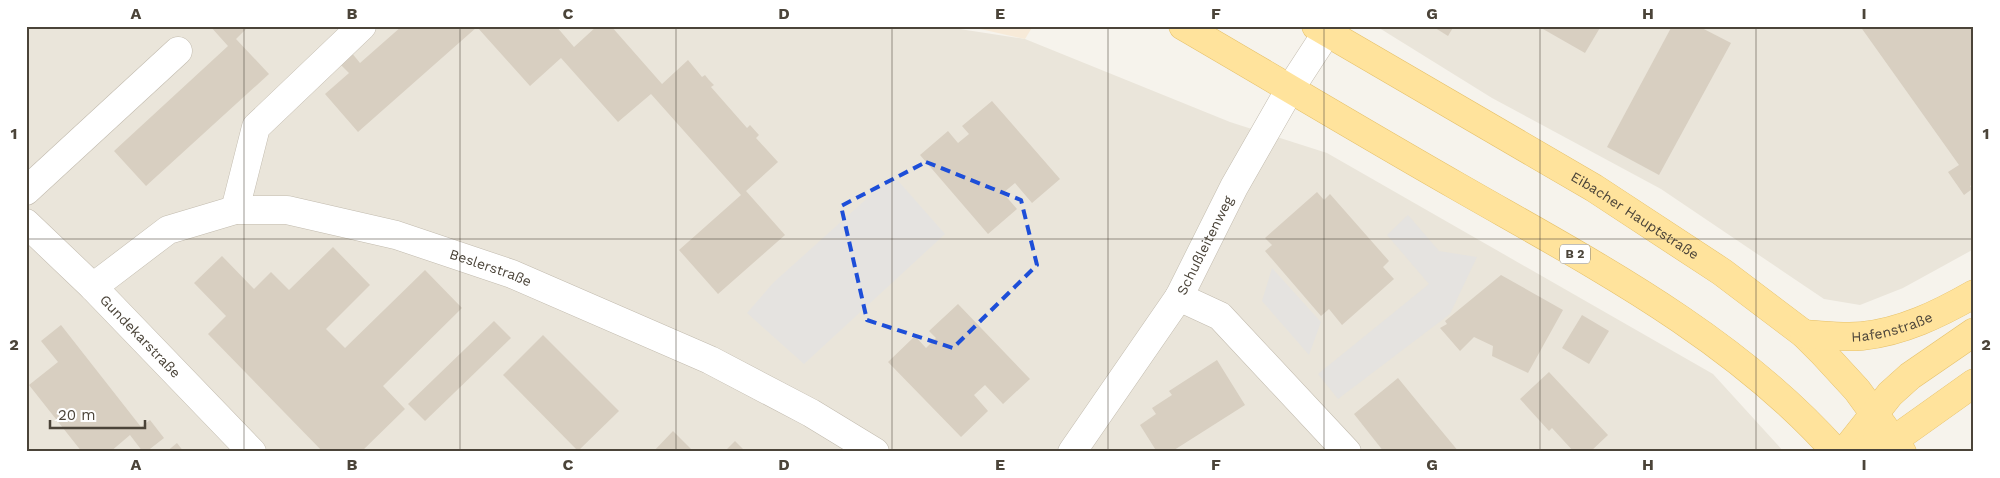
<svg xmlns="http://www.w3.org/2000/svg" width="2000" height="478" font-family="'Work Sans',sans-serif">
<rect width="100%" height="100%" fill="#f6f3ec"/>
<g fill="#eae5da">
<polygon points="26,26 940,26 1025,39 1230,122 1327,153 1713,374 1784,452 26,452"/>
<polygon points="1376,26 1974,26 1974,249 1903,288 1860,305 1824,299 1661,189 1492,98"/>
</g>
<polygon fill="#f7ead8" points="967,26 1033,26 1025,39"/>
<g fill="#e5e3e0">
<polygon points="893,175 945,234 804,364 747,313 773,283"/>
<polygon points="1408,215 1439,251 1477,257 1450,314 1338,399 1318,374 1429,284 1387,235"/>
<polygon points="1272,268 1321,322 1309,355 1262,301"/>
</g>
<g fill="#d8cfc1">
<polygon points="210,26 249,26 236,39 269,74 146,186 114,151 228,46"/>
<polygon points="402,26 556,26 574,47 597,26 611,26 662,84 688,60 702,77 705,75 709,80 714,85 711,87 747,128 750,125 759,135 756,138 778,162 746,191 785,235 718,294 679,250 741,195 651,94 618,122 561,58 530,86 477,27 358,132 325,94 349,73 339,63 351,52 360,63"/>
<polygon points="1432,26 1454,26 1448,36"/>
<polygon points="1545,26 1601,26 1585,53 1543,29"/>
<polygon points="1672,26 1698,26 1731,43 1659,175 1607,147"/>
<polygon points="1860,26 1974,26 1974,184 1970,186 1972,189 1964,195 1948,172 1959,165"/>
<polygon points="992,101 1060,179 1032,203 1015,183 1003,193 1017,209 988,234 920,155 948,131 958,143 969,134 962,126"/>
<polygon points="1317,192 1324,200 1330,194 1389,261 1383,267 1394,279 1342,325 1329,309 1321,316 1265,251 1272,245 1265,238"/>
<polygon points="333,247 370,285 326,329 345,348 425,270 462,308 383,386 405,409 361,452 323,452 208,334 226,316 194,283 222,256 254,289 271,272 289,290"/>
<polygon points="1501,275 1563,310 1528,373 1492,356 1493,346 1474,337 1460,351 1440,328 1447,324 1445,321"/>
<polygon points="958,304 1030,379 1003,404 985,385 974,395 988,411 961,437 888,362 915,336 926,348 936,338 929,331"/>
<polygon points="1582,315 1609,331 1589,364 1562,348"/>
<polygon points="494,321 511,338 425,421 408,404"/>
<polygon points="61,325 141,427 150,420 164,438 146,452 143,452 130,435 110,452 82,452 29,385 58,362 41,341"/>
<polygon points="543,335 619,411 578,451 503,375"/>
<polygon points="1217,360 1245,405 1171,452 1157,452 1140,425 1156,414 1152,408 1172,395 1169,391"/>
<polygon points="1549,372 1608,435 1590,452 1574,452 1552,428 1549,431 1520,399"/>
<polygon points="1398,378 1425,411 1459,452 1384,452 1354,414"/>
<polygon points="673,431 694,452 653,452"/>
<polygon points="735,441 746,452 724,452"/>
<polygon points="177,443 184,452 166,452"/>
</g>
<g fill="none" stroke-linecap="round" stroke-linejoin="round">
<g stroke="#c2bbae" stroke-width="29">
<g id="minor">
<polyline points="26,191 178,51"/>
<polyline points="235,210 256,127 362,26"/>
<path id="s1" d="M26,223L93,287L252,452"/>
<path id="s2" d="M93,287L168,230L235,210H287L396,235L512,274L710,360L811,413L875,452"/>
<polyline points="1179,297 1220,316 1347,452"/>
<path id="s3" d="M1072,452L1179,297L1234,187L1290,89L1331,26"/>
</g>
</g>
<g stroke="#e6c16a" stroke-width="29">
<g id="major">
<path d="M1183,26C1274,79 1364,133 1455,185C1589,262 1732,335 1836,452"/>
<path id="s4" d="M1316,26L1594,188L1722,272L1804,334L1822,352L1857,390L1902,452"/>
<path id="s5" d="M1804,334C1823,335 1843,338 1862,336C1902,332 1939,314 1974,294"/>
<polyline points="1844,452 1890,394 1910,376 1974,332"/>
<polyline points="1861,452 1894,440 1974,383"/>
</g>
</g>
<use href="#minor" stroke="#fff" stroke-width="28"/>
<use href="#major" stroke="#ffe39c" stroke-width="28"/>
</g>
<path fill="none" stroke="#1d4ed8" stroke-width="4" stroke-dasharray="10 6" stroke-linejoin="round" d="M926,162L1021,200L1037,265L953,348L867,320L841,206Z"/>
<path fill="none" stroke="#4b4439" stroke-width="1" stroke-opacity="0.55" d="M244,26V452M460,26V452M676,26V452M892,26V452M1108,26V452M1324,26V452M1540,26V452M1756,26V452M26,239H1974"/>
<g text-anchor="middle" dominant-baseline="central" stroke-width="4" stroke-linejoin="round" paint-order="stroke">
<rect fill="#fff" stroke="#817c74" stroke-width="1" x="1560" y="244.5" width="30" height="19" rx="4"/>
<g font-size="12" font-weight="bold" fill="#4b4439">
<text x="1575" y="254">B 2</text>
</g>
<g font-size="14" fill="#4b4439" stroke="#fff">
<text stroke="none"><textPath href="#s4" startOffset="371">Eibacher Hauptstraße</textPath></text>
<text stroke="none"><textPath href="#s3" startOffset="246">Schußleitenweg</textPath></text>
<text stroke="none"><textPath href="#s2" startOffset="428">Beslerstraße</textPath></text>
<text stroke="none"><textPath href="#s5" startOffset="89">Hafenstraße</textPath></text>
<text stroke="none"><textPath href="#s1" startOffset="161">Gundekarstraße</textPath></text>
</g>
</g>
<rect width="2000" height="478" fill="none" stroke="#ffffff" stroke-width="55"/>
<path d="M50 420v8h95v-8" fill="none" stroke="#4b4439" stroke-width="2.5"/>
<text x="58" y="420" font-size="15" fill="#4b4439" stroke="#ffffff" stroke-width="4" paint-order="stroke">20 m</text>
<rect x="28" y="28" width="1944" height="422" fill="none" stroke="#4b4439" stroke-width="2"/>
<g font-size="16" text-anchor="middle" font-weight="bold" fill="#4b4439">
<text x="136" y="19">A</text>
<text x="352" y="19">B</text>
<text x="568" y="19">C</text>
<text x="784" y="19">D</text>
<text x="1000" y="19">E</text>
<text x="1216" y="19">F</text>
<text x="1432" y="19">G</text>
<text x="1648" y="19">H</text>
<text x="1864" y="19">I</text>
<text x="14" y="139">1</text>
<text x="1986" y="139">1</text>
<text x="14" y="350">2</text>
<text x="1986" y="350">2</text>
<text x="136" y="470">A</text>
<text x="352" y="470">B</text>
<text x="568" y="470">C</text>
<text x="784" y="470">D</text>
<text x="1000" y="470">E</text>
<text x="1216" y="470">F</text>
<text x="1432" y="470">G</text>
<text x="1648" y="470">H</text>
<text x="1864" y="470">I</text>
</g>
</svg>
